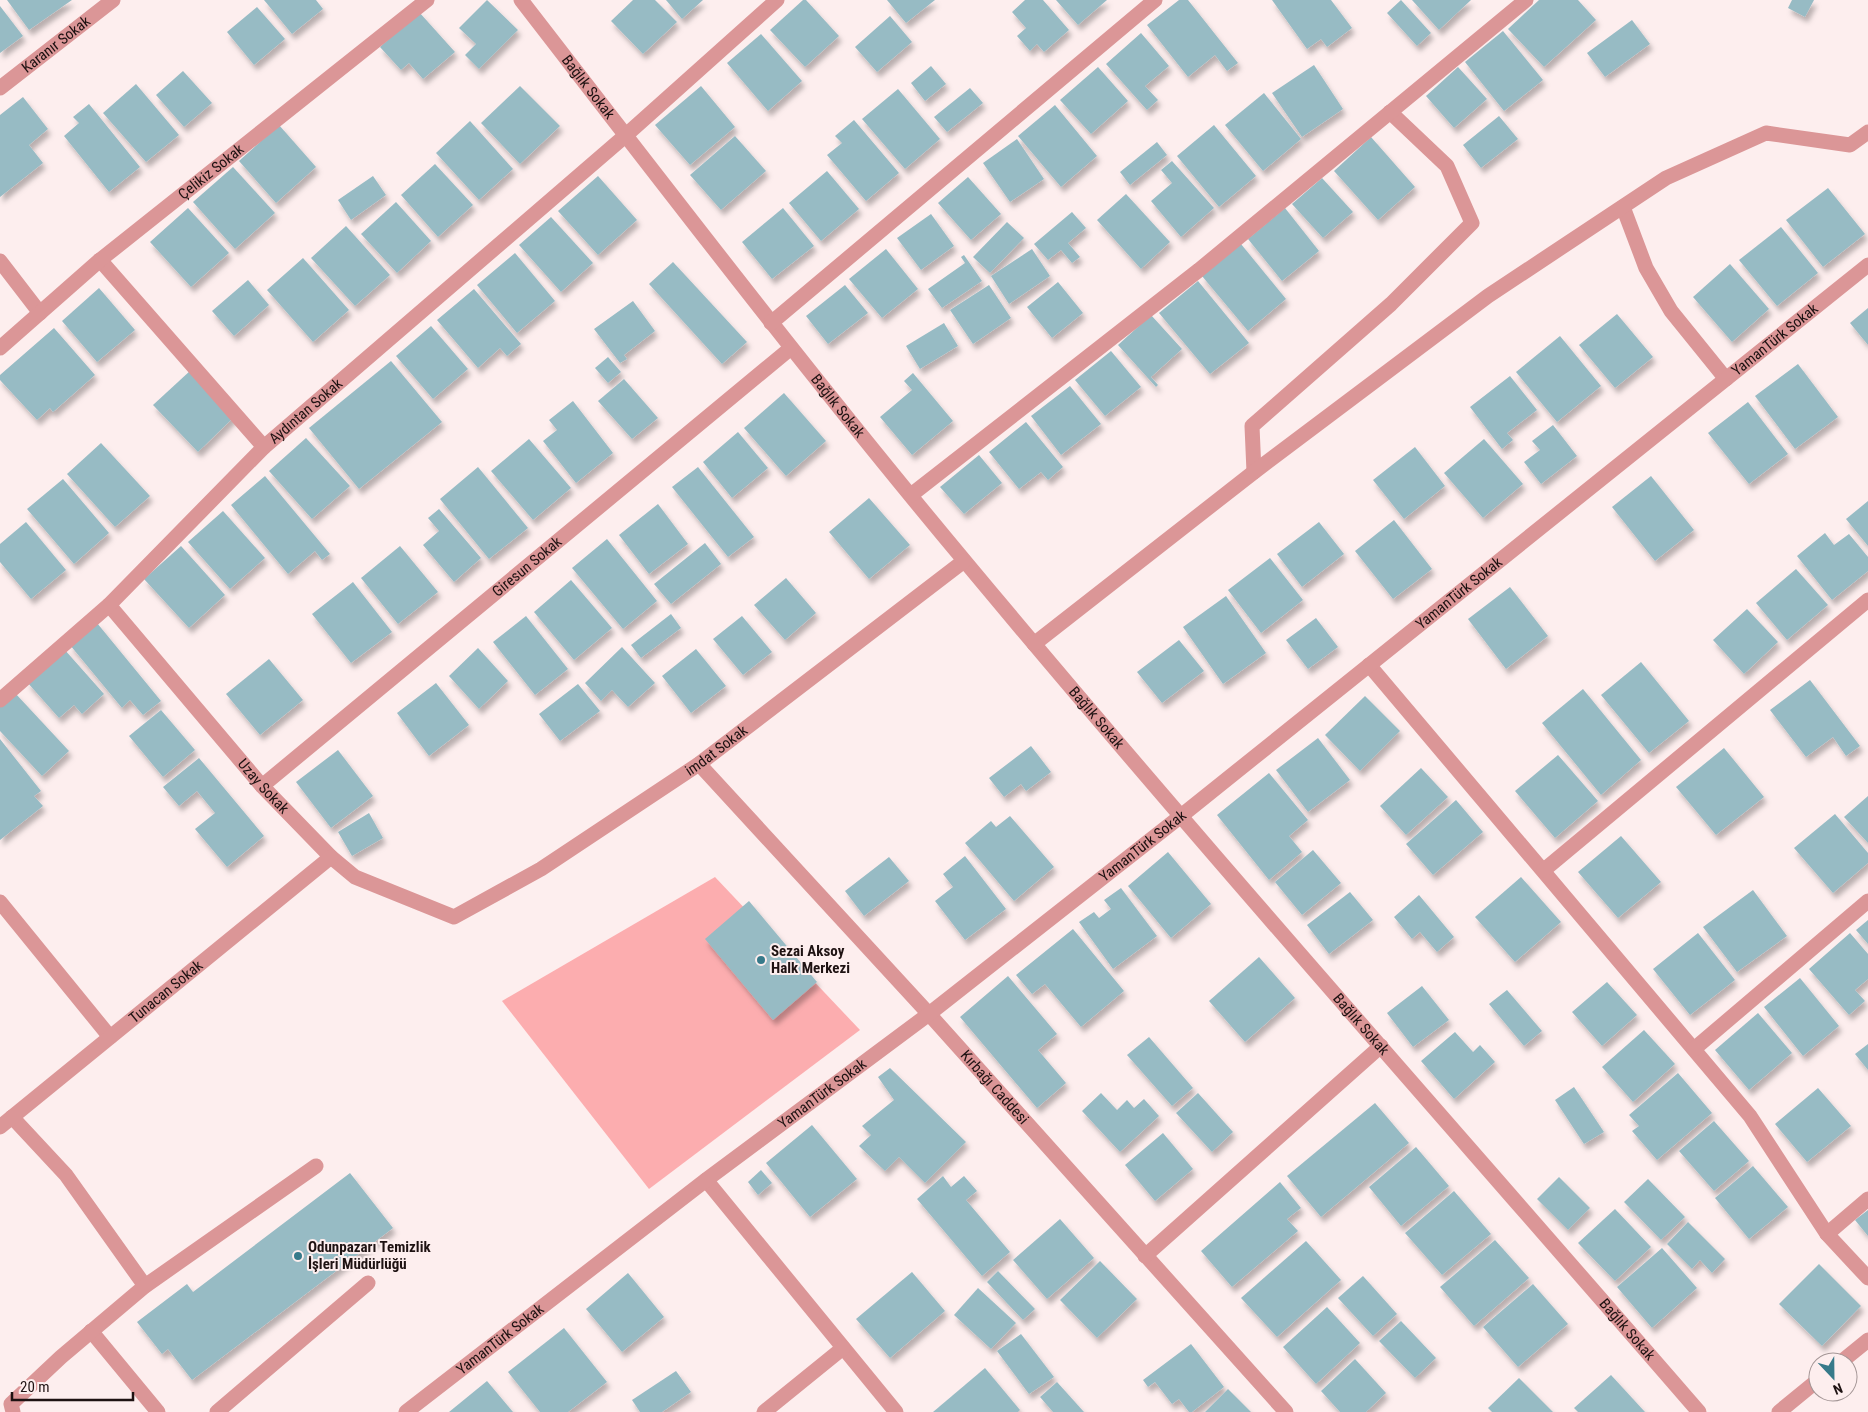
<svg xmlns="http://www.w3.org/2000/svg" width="1868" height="1412" font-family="'Roboto Condensed',sans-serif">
<defs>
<filter id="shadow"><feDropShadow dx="3" dy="5.5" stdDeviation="2.5" flood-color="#0004"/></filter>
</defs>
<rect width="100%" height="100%" fill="#fdeeee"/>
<polygon fill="#fcadaf" points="715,877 860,1030 649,1189 502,1001"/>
<g fill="#97bbc4" filter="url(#shadow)">
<polygon points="7,0 72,0 29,30"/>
<polygon points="264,0 316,0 323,9 292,34"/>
<polygon points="487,0 518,30 479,69 465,55 476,44 459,28"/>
<polygon points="633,0 655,0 677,22 643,54 611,21"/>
<polygon points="666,0 703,0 682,19"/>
<polygon points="803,0 806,0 839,36 805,67 770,30"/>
<polygon points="887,0 935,0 906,23"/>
<polygon points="1025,0 1043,0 1069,30 1044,52 1037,44 1030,51 1017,36 1026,28 1012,12"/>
<polygon points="1056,0 1107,0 1078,25"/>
<polygon points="1179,0 1188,0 1238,63 1227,71 1215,55 1188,77 1147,25"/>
<polygon points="1272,0 1331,0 1352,28 1327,47 1321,39 1307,49"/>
<polygon points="1401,0 1431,33 1417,46 1387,13"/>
<polygon points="1412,0 1471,0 1439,30"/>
<polygon points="1539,0 1578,0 1596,20 1544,67 1508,29"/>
<polygon points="1792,0 1814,0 1805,17 1788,8"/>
<polygon points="0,6 23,36 0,53"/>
<polygon points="257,7 285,39 254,65 227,32"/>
<polygon points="419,12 455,52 423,79 409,63 401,70 380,47"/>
<polygon points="890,16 912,42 877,72 855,47"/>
<polygon points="1632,20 1650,44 1605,77 1587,53"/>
<polygon points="1503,31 1543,80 1504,111 1465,62"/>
<polygon points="1141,33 1169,66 1145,86 1158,100 1147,110 1106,64"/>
<polygon points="761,34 802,81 768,111 727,63"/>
<polygon points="1314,65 1343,109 1302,137 1272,93"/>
<polygon points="931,66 946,84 925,101 911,83"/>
<polygon points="1098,67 1128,101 1091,134 1060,100"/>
<polygon points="1458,67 1487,99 1454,128 1426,96"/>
<polygon points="183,71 212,103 184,127 156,95"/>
<polygon points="136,84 179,135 146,162 103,113"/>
<polygon points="520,86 560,126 520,164 481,123"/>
<polygon points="701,86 735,127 690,165 655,125"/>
<polygon points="970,88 983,103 947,132 934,117"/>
<polygon points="898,89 940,139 905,169 862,119"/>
<polygon points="1264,93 1301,139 1263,171 1225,125"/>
<polygon points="23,97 48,129 29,145 43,163 0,197 0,115"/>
<polygon points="89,104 140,167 109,192 64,136 79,123 73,117"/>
<polygon points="1055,105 1097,156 1061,187 1018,136"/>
<polygon points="1499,116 1518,139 1481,168 1463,145"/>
<polygon points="854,120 899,173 866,201 827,155 842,143 835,136"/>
<polygon points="470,121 513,169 479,200 436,153"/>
<polygon points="279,125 316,167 276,203 239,161"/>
<polygon points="1214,125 1256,176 1219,207 1177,156"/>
<polygon points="735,136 766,171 721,210 690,175"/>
<polygon points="1371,137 1415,187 1378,220 1334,171"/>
<polygon points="1017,139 1044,179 1010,202 983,163"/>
<polygon points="1157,142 1167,155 1130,185 1120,172"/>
<polygon points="1172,161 1214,208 1181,237 1151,201 1172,183 1161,170"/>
<polygon points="435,164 473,205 438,237 401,195"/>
<polygon points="233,167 275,213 235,249 193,202"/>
<polygon points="827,171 859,209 821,241 789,203"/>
<polygon points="373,176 386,195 351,220 338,200"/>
<polygon points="598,176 637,220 598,255 558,211"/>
<polygon points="968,177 1001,214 971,240 938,203"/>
<polygon points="1322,178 1353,212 1323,238 1292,204"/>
<polygon points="1828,188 1865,234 1823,267 1786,220"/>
<polygon points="1126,194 1170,242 1141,269 1097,220"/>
<polygon points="396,202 431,241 397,273 361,234"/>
<polygon points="188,208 229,253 191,287 150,242"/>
<polygon points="783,208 814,246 772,279 742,242"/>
<polygon points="1285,208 1319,251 1282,281 1248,239"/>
<polygon points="1072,212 1086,228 1068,243 1080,257 1072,263 1061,250 1048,260 1034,244"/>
<polygon points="931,214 954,246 921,270 897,238"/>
<polygon points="551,217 593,263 561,292 519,245"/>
<polygon points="1007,222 1024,238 990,273 973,257"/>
<polygon points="346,226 390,275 355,306 311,258"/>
<polygon points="1781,227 1818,273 1777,306 1739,260"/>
<polygon points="1241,244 1286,299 1248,331 1202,276"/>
<polygon points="886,249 918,289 882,318 849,279"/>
<polygon points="1032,249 1050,276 1009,304 991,276"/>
<polygon points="515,253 555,301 517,333 477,285"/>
<polygon points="964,255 982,281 942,308 928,289 965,263 961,257"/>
<polygon points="303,258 349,310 313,342 267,290"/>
<polygon points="673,262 747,342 722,364 649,284"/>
<polygon points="1730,264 1769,309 1732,342 1693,297"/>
<polygon points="248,280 269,305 234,336 212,311"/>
<polygon points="1198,281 1249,343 1210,374 1159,313"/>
<polygon points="1058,282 1083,313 1052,338 1027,307"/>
<polygon points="845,285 868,313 828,344 806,316"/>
<polygon points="989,285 1011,318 973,344 950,310"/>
<polygon points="99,288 135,330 97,362 62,321"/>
<polygon points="474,289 521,344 507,356 500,348 478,368 437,320"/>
<polygon points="633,301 655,331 624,355 627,359 620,363 594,329"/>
<polygon points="1868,308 1868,345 1850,323"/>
<polygon points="1617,314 1653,357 1615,388 1579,345"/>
<polygon points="1151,315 1182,349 1151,377 1158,385 1156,387 1118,345"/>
<polygon points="944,323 958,346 920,369 906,346"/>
<polygon points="431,326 468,369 433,399 396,356"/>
<polygon points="54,328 95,375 53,412 50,408 37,420 0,380 0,375"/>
<polygon points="1560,336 1601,386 1557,422 1516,372"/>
<polygon points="1111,351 1141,387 1105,416 1075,380"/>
<polygon points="608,357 621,372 608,383 595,368"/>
<polygon points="391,361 442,422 359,489 309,428"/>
<polygon points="1798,364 1838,417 1795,449 1755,396"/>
<polygon points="191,370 235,416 198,452 153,405"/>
<polygon points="913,373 953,421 912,455 880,417 912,390 904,381"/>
<polygon points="1510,376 1537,410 1507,433 1513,440 1502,449 1470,407"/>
<polygon points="624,379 658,418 632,439 598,401"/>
<polygon points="1070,386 1101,424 1061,455 1031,416"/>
<polygon points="784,393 826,441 786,476 744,428"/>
<polygon points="573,401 613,453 576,483 543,441 557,430 549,420"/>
<polygon points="1748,402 1788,454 1749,484 1708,433"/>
<polygon points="1026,422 1063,467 1048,480 1041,472 1019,489 989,452"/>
<polygon points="1553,425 1577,456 1541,484 1524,462 1540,450 1532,441"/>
<polygon points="738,432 768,468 732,498 703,462"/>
<polygon points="306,438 350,486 312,519 269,471"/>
<polygon points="529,439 571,488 533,520 491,471"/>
<polygon points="1484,439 1523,484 1483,518 1444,473"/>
<polygon points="101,443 150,496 115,527 67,474"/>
<polygon points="1415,447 1445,486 1404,519 1373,480"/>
<polygon points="979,455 1002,483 964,514 940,487"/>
<polygon points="478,467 528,528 489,559 440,499"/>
<polygon points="698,467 754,537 728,557 672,487"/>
<polygon points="265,476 330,554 322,560 315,551 288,574 231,505"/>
<polygon points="1651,476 1694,530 1655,561 1612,507"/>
<polygon points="63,479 109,533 74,564 27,509"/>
<polygon points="869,498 910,545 869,579 829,532"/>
<polygon points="1868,501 1868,546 1846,519"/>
<polygon points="658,504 688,544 649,574 619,535"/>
<polygon points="439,509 481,558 454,582 423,545 439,531 428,518"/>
<polygon points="223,511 265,558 230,589 188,542"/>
<polygon points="1394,520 1432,569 1393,599 1355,551"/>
<polygon points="26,522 66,570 31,599 0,562 0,544"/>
<polygon points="1319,522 1344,554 1302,587 1277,554"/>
<polygon points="1825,533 1834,545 1849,534 1868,557 1868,571 1832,600 1797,556"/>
<polygon points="607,539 657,601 623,629 572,568"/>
<polygon points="705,543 721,564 671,604 654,584"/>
<polygon points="181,546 225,595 189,628 144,579"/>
<polygon points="400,546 438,592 398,624 361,578"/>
<polygon points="1270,558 1303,600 1261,633 1228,590"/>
<polygon points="1796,569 1828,605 1787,640 1756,603"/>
<polygon points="786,578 816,613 785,640 754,605"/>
<polygon points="571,580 612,628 574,660 534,612"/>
<polygon points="353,582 392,632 351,663 312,614"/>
<polygon points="1510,587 1548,636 1506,669 1468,619"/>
<polygon points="1226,596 1266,653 1223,684 1183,627"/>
<polygon points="1747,609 1778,642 1744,674 1713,640"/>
<polygon points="671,614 681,628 641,658 631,645"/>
<polygon points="526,616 568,669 535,695 493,642"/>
<polygon points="742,616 772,652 743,675 713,639"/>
<polygon points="1316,618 1338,647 1308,669 1286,640"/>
<polygon points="97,623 161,701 143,715 130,700 122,708 70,645"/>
<polygon points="1179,640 1204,671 1162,703 1137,672"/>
<polygon points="622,647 655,683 628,707 612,690 601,701 585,683"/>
<polygon points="478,648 508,681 479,709 449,676"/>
<polygon points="64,649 104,694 82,714 74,705 59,718 27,682"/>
<polygon points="696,649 726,686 691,713 662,676"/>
<polygon points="269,659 303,700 260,735 226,694"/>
<polygon points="1641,662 1689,721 1649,753 1601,695"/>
<polygon points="1810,680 1860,746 1846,756 1833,737 1806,757 1770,710"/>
<polygon points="436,683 469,725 429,756 397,713"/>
<polygon points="578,684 600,711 560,741 539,714"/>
<polygon points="1583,689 1641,760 1601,795 1542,723"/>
<polygon points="15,693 69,751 42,776 0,731 0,707"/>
<polygon points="1365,696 1400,731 1360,771 1325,735"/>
<polygon points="161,710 195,750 163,777 129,736"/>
<polygon points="1318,738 1350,780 1308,812 1276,770"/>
<polygon points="0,739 41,791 34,796 43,806 0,840"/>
<polygon points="1031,746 1051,772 1026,791 1021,784 1004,797 989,778"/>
<polygon points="1724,748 1764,797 1716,835 1676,787"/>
<polygon points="338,750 373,796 331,828 296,782"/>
<polygon points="1558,755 1598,801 1555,838 1515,791"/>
<polygon points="199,758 264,836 227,867 195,829 215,813 197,791 179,806 163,787"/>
<polygon points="1421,768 1448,797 1406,835 1380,806"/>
<polygon points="1269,773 1308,820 1289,836 1302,852 1269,880 1217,815"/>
<polygon points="1868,796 1868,843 1844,817"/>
<polygon points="1456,800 1483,832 1433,875 1406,844"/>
<polygon points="369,813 383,838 352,856 338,832"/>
<polygon points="1835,814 1868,853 1868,863 1833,893 1794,848"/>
<polygon points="1010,816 1054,867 1014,901 965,843 991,821 996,827"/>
<polygon points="1621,836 1661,882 1618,918 1578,872"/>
<polygon points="1313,850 1341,883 1302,915 1275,882"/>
<polygon points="1168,852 1211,904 1171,938 1128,886"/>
<polygon points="965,856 1006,909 965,940 935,901 953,887 943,874"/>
<polygon points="889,857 909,881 864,916 845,891"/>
<polygon points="1521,877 1561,922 1515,962 1475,917"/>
<polygon points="1121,888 1157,936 1113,969 1079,922 1094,912 1099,918 1111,909 1104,900"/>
<polygon points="1753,890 1787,936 1737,972 1703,927"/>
<polygon points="1350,892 1373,920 1329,954 1307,925"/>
<polygon points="1419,895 1454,937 1437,952 1420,932 1412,939 1394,917"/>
<polygon points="749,901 817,982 773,1020 705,939"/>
<polygon points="1868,920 1868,944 1856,930"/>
<polygon points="1073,929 1124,991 1081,1027 1045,984 1032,994 1016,975"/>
<polygon points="1698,933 1735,980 1690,1015 1653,969"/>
<polygon points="1850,933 1868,954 1868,979 1855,990 1865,1001 1849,1015 1809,969"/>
<polygon points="1259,957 1295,998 1245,1042 1209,1001"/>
<polygon points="1008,976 1057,1034 1038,1050 1066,1083 1037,1108 960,1017"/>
<polygon points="1800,978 1839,1026 1803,1056 1764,1007"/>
<polygon points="1607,982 1637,1015 1602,1046 1572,1012"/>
<polygon points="1422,986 1449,1020 1413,1047 1387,1013"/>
<polygon points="1507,990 1542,1031 1524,1046 1489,1004"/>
<polygon points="1758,1013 1792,1053 1749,1090 1715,1050"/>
<polygon points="1644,1030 1675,1064 1633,1102 1602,1067"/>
<polygon points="1455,1032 1473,1052 1480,1045 1495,1062 1454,1099 1421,1061"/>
<polygon points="1149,1037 1193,1088 1172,1106 1127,1055"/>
<polygon points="1868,1044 1868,1070 1855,1054"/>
<polygon points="890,1068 966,1142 925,1183 899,1157 885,1171 859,1146 871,1135 862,1126 894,1100 878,1077"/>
<polygon points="1678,1073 1712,1113 1657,1160 1632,1131 1639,1126 1629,1115"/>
<polygon points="1574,1087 1604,1132 1584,1144 1555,1100"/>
<polygon points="1818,1088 1851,1126 1807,1162 1775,1124"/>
<polygon points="1101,1093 1117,1110 1127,1100 1134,1108 1144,1099 1159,1116 1120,1152 1082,1111"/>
<polygon points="1198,1093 1233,1132 1212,1152 1176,1113"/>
<polygon points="1375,1103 1409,1143 1321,1217 1287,1176"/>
<polygon points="1714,1121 1749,1161 1714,1191 1679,1151"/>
<polygon points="812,1125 857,1179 810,1217 766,1163"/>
<polygon points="1163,1133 1193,1169 1155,1201 1125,1165"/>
<polygon points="1416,1147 1449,1186 1401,1226 1369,1187"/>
<polygon points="1753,1166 1788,1207 1749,1239 1715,1198"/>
<polygon points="761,1170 772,1183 758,1195 748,1182"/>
<polygon points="350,1173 393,1228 192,1380 168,1349 162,1354 137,1322 187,1284 193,1292"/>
<polygon points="943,1176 951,1187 964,1176 977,1191 966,1200 1010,1252 982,1276 917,1199"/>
<polygon points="1559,1177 1590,1208 1568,1230 1537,1199"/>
<polygon points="1648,1179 1685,1217 1661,1240 1624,1202"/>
<polygon points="1280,1182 1301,1208 1287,1219 1298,1231 1232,1287 1201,1251"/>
<polygon points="1454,1191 1491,1234 1442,1275 1405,1233"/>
<polygon points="1615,1209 1651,1247 1615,1281 1578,1243"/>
<polygon points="1868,1210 1868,1236 1855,1220"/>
<polygon points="1060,1219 1094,1258 1047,1299 1013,1260"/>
<polygon points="1688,1222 1725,1259 1712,1273 1700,1260 1692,1269 1667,1244"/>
<polygon points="1495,1240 1529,1278 1474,1326 1440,1287"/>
<polygon points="1306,1241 1341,1280 1277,1337 1241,1298"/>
<polygon points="1662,1248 1697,1288 1652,1328 1617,1287"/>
<polygon points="1100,1261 1137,1299 1097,1338 1060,1300"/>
<polygon points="1819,1264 1861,1306 1822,1346 1779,1304"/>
<polygon points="998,1271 1035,1309 1023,1320 987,1282"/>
<polygon points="912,1272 945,1311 890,1358 856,1319"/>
<polygon points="628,1273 664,1317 622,1352 586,1309"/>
<polygon points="1363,1276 1397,1314 1373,1336 1338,1298"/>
<polygon points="1533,1284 1568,1324 1518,1367 1483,1327"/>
<polygon points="978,1288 1016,1323 991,1349 954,1315"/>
<polygon points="1327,1307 1360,1343 1316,1384 1283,1347"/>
<polygon points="1401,1321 1436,1358 1415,1378 1379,1341"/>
<polygon points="564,1328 607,1382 568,1412 540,1412 508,1372"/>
<polygon points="1021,1334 1054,1377 1029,1394 997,1351"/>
<polygon points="1191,1344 1224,1387 1192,1412 1189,1412 1179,1399 1172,1404 1155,1382 1148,1387 1143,1380"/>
<polygon points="1355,1359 1386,1393 1366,1412 1340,1412 1321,1391"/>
<polygon points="985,1368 1020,1410 1018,1412 933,1412"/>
<polygon points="676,1371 691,1392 662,1412 640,1412 632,1400"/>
<polygon points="1611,1375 1645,1412 1578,1412 1574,1408"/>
<polygon points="1519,1378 1553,1412 1492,1412 1488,1408"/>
<polygon points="487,1381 513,1412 449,1412"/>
<polygon points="1057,1382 1084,1412 1053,1412 1040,1397"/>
<polygon points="1228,1389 1251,1412 1205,1412"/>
</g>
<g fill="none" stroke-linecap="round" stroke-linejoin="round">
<g stroke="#db9697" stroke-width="15">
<path id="s1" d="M521,0C668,190 814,381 968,565C1207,852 1455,1130 1699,1412"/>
<path id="s2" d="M0,88L113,0"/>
<polyline points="1623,207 1646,268 1671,311 1726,379"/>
<polyline points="100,260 264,447"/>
<polyline points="0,261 40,313"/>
<polyline points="771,323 1155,0"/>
<path id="s3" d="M0,348L100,260L427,0"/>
<polyline points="1254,472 1252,426 1391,304 1472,223 1447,166 1390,112"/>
<polyline points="911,495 1199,270 1526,0"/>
<path id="s4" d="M109,605L262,786L331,857L355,877L454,917L541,869L699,764L964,561"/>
<polyline points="1034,644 1254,472 1488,296 1666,178 1766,133 1850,145 1868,132"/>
<polyline points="1369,665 1750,1116 1827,1234 1868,1278"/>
<path id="s5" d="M0,700L109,605L264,447L625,136L777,0"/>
<path id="s6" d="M699,764L929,1014L1286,1412"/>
<path id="s7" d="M262,786L791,348"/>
<polyline points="1544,870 1868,600"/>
<polyline points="0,902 110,1037"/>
<polyline points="1694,1049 1868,901"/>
<polyline points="12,1117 66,1175 145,1286"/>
<path id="s8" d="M0,1127L331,857"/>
<polyline points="706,1180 896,1412"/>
<polyline points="1827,1234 1868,1199"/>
<polyline points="1145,1256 1381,1046"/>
<polyline points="91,1331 158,1412"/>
<polyline points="1841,1362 1868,1340"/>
<polyline points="13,1412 11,1404 61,1357 145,1286 316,1166"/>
<polyline points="217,1412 368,1283"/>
<path id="s9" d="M406,1412L706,1180L929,1014L1181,816L1868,265"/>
<polyline points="764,1412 843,1348"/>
<polyline points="1779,1412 1818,1380"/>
</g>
</g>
<g fill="#377a8a" stroke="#fdeeee" stroke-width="2">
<circle cx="761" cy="960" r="5"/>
<circle cx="298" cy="1256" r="5"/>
</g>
<g text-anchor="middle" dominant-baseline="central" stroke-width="4" stroke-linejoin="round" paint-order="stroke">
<g font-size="15" fill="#1e1212" stroke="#fdeeee">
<text stroke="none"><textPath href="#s2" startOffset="71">Karanır Sokak</textPath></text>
<text stroke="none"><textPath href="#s1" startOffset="110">Bağlık Sokak</textPath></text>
<text stroke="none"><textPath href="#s3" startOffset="275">Çelikiz Sokak</textPath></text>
<text stroke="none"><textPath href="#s9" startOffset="1739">YamanTürk Sokak</textPath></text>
<text stroke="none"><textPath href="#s1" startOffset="515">Bağlık Sokak</textPath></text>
<text stroke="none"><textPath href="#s5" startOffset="421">Aydıntan Sokak</textPath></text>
<text stroke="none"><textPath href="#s7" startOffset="344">Giresun Sokak</textPath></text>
<text stroke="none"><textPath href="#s9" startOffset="1334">YamanTürk Sokak</textPath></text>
<text stroke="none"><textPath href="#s1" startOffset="920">Bağlık Sokak</textPath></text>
<text stroke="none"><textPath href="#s4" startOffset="785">imdat Sokak</textPath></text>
<text stroke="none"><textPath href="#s4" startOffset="238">Uzay Sokak</textPath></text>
<text stroke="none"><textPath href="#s9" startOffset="929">YamanTürk Sokak</textPath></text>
<text stroke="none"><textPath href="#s8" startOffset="214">Tunacan Sokak</textPath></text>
<text stroke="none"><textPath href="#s1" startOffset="1325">Bağlık Sokak</textPath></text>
<text stroke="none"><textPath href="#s6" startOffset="438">Kırbağı Caddesi</textPath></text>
<text stroke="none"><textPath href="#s9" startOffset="524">YamanTürk Sokak</textPath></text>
<text stroke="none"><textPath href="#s1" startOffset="1730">Bağlık Sokak</textPath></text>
<text stroke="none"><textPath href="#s9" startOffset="119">YamanTürk Sokak</textPath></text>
</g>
<g font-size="15" font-weight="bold" fill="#1e1212" stroke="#fdeeee" text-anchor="start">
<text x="771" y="951">Sezai Aksoy<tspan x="771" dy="17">Halk Merkezi</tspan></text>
<text x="308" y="1247">Odunpazarı Temizlik<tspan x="308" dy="17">İşleri Müdürlüğü</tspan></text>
</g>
</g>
<g transform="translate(1833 1377) rotate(158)"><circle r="24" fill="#fdeeee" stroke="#a49696"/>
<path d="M0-4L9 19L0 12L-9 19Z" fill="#377a8a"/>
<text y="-8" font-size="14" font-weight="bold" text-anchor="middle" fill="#1e1212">N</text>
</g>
<path d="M12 1392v8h121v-8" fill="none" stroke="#1e1212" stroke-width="2.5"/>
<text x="20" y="1392" font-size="15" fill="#1e1212" stroke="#fdeeee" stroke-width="4" paint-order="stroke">20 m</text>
</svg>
